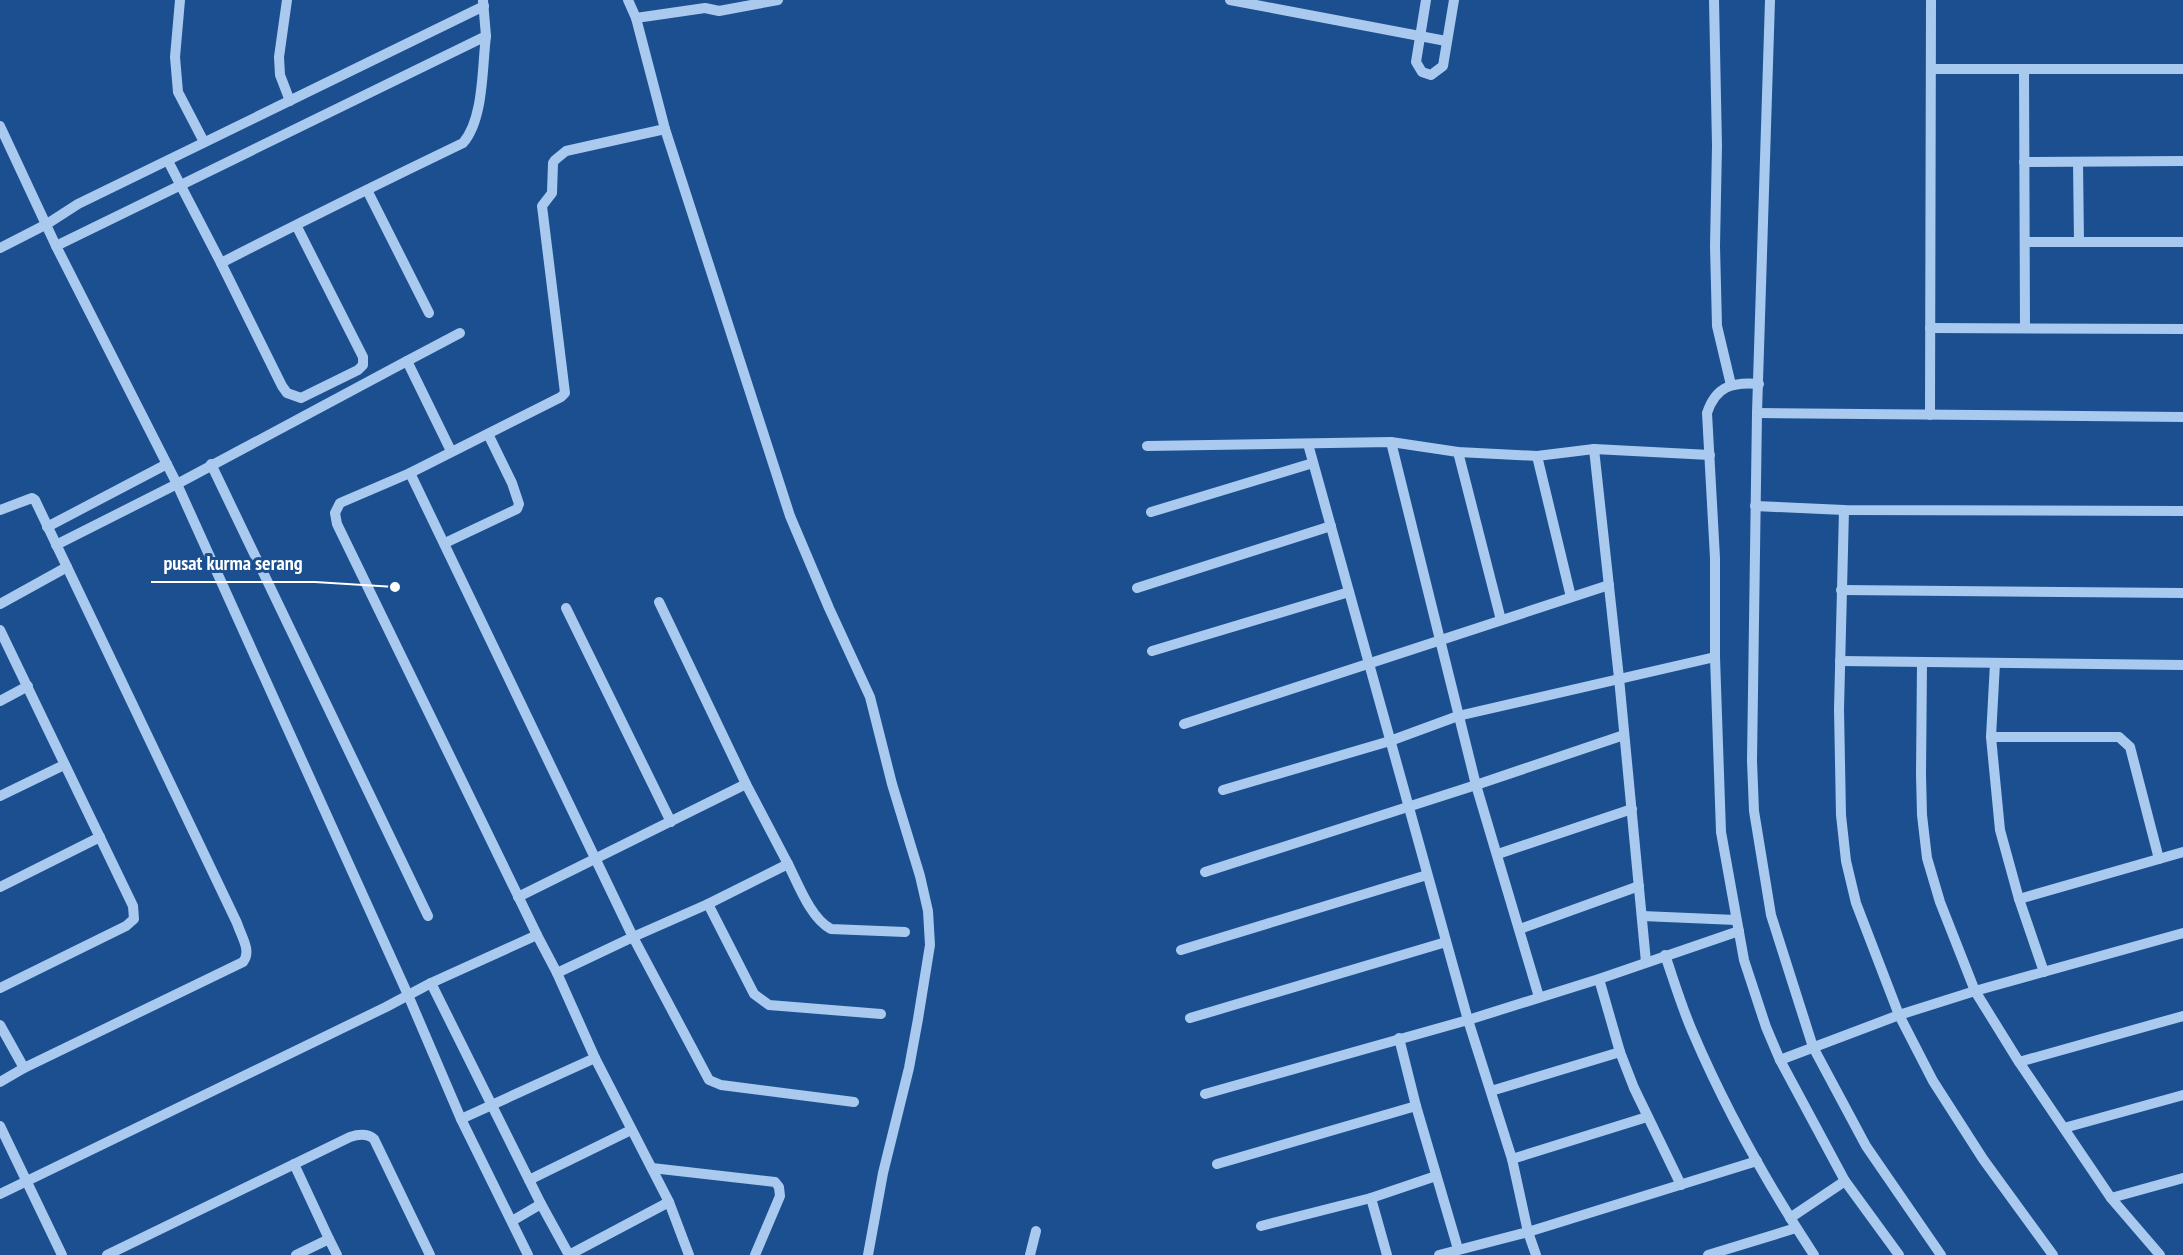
<svg xmlns="http://www.w3.org/2000/svg" width="2183" height="1255" font-family="'PT Sans Narrow',sans-serif">
<rect width="100%" height="100%" fill="#1b4f8f"/>
<g fill="none" stroke-linecap="round" stroke-linejoin="round">
<g stroke="#a9c9ee" stroke-width="10">
<polyline points="180,0 175,57 178,92 204,142"/>
<polyline points="287,0 279,57 280,75 290,101"/>
<polyline points="628,0 636,18 665,129 790,516 829,608 870,697 892,784 920,876 928,911 930,945 918,1019 909,1068 883,1173 868,1255"/>
<polyline points="1230,0 1446,41"/>
<polyline points="1426,0 1416,62 1422,72 1431,75 1443,66 1454,0"/>
<polyline points="1714,0 1717,146 1715,246 1717,326 1731,385"/>
<polyline points="1770,0 1757,413 1752,761 1754,811 1771,915 1813,1047 1866,1146 1941,1255"/>
<polyline points="636,18 705,8 719,11 778,0"/>
<polyline points="1931,69 2183,69"/>
<polyline points="2024,69 2025,328"/>
<polyline points="0,126 56,246 177,484 408,995 461,1119 528,1255"/>
<polyline points="168,161 221,263"/>
<polyline points="2024,162 2183,161"/>
<polyline points="2078,162 2079,242"/>
<polyline points="367,190 429,313"/>
<path d="M296,225L363,357V365L358,370L301,398L287,393L282,386L221,263C301,222 382,182 463,143C484,119 482,67 486,36"/>
<polyline points="2025,242 2183,242"/>
<polyline points="56,246 486,36 483,1"/>
<polyline points="0,248 47,224 78,204 484,6"/>
<polyline points="1930,328 2183,329"/>
<polyline points="407,361 460,333"/>
<path d="M1759,384C1732,382 1716,386 1707,413L1715,558V657L1721,832L1744,960L1766,1027L1780,1060"/>
<polyline points="1757,413 2183,417"/>
<polyline points="1930,415 1931,0"/>
<polyline points="1391,442 1476,785 1539,997"/>
<polyline points="1308,444 1468,1020 1512,1159 1528,1232 1439,1255"/>
<polyline points="1147,446 1391,442 1458,452 1537,456 1594,449 1710,455"/>
<polyline points="1594,449 1619,678 1646,962"/>
<polyline points="1458,452 1501,620"/>
<polyline points="1537,456 1571,597"/>
<polyline points="211,464 428,916"/>
<polyline points="410,473 633,937 708,904 754,994 769,1005 881,1014"/>
<polyline points="1755,506 1844,510 2183,511"/>
<path d="M0,510L32,498L35,500L237,923C241,936 252,951 243,962L24,1068L0,1082"/>
<polyline points="1844,510 1839,709 1841,815 1846,861 1856,903 1899,1015 1933,1081 1983,1159 2053,1255"/>
<polyline points="1151,512 1313,463"/>
<polyline points="47,527 167,464"/>
<polyline points="445,543 517,509 519,504 512,483 488,434"/>
<polyline points="56,545 177,484 407,361 451,451"/>
<polyline points="1137,588 1331,526"/>
<polyline points="1841,590 2183,593"/>
<polyline points="659,602 746,784"/>
<polyline points="0,604 67,567"/>
<polyline points="566,608 671,822"/>
<polyline points="0,630 133,906 134,919 126,926 0,988"/>
<polyline points="1152,651 1349,592"/>
<polyline points="1840,661 2183,665"/>
<polyline points="1922,662 1921,775 1922,815 1927,858 1940,902 1975,991 2019,1062 2111,1198 2160,1255"/>
<polyline points="1995,663 1991,737 2000,830 2019,899 2044,972"/>
<polyline points="0,701 28,686"/>
<polyline points="1184,724 1609,585"/>
<polyline points="1991,737 2119,737 2130,747 2159,859"/>
<polyline points="1223,790 1390,741 1458,716 1715,657"/>
<polyline points="0,796 64,765"/>
<polyline points="1498,854 1632,809"/>
<polyline points="1205,872 1476,785 1624,735"/>
<polyline points="0,887 100,837"/>
<polyline points="518,897 746,784 788,864"/>
<polyline points="2019,899 2183,852"/>
<path d="M708,904L788,864C798,884 811,919 831,929L905,932"/>
<polyline points="1642,916 1736,920"/>
<polyline points="1520,929 1639,886"/>
<polyline points="537,935 337,524 335,513 340,503 410,473 561,397 565,393 542,206 552,193 553,163 555,160 566,151 665,129"/>
<polyline points="1181,950 1427,875"/>
<path d="M1665,955C1674,981 1682,1008 1693,1033C1726,1110 1768,1185 1814,1255"/>
<polyline points="557,973 595,1058 669,1202 689,1255"/>
<polyline points="1599,979 1620,1052 1634,1088 1681,1185"/>
<polyline points="431,983 541,1204 569,1255"/>
<polyline points="1190,1018 1446,942"/>
<polyline points="0,1025 24,1068"/>
<polyline points="1399,1038 1416,1106 1458,1249"/>
<polyline points="2019,1062 2183,1016"/>
<polyline points="1491,1091 1620,1052"/>
<polyline points="1205,1094 1468,1020 1599,979 1739,931"/>
<polyline points="461,1119 595,1058"/>
<polyline points="0,1126 62,1255"/>
<polyline points="2064,1128 2183,1095"/>
<polyline points="1512,1159 1647,1117"/>
<polyline points="294,1164 329,1239"/>
<polyline points="1217,1164 1416,1106"/>
<polyline points="652,1168 775,1182 779,1187 780,1196 755,1255"/>
<polyline points="529,1180 631,1130"/>
<polyline points="0,1194 386,1007 431,983 537,935 557,973 633,937 709,1080 721,1085 854,1102"/>
<polyline points="1371,1198 1387,1255"/>
<polyline points="2111,1198 2183,1178"/>
<polyline points="1790,1218 1845,1181"/>
<polyline points="512,1221 541,1204"/>
<polyline points="1261,1226 1371,1198 1436,1176"/>
<path d="M107,1255L350,1137C359,1134 367,1133 374,1139L430,1255"/>
<polyline points="296,1255 329,1239 337,1255"/>
<polyline points="569,1255 669,1202"/>
<polyline points="1030,1255 1036,1231"/>
<polyline points="1536,1255 1528,1232 1757,1161"/>
<polyline points="1708,1255 1796,1228"/>
<polyline points="1899,1255 1845,1181 1780,1060 1899,1015 1975,991 2183,933"/>
</g>
</g>
<path fill="none" stroke="#fff" stroke-width="2" d="M395 587L315 582H151"/>
<circle fill="#fff" stroke="#1b4f8f" stroke-width="2" cx="395" cy="587" r="6"/>
<g font-size="20" text-anchor="middle" font-weight="bold" fill="#fff" stroke="#1b4f8f" stroke-width="6" stroke-linejoin="round" paint-order="stroke">
<text x="233" y="570">pusat kurma serang</text>
</g>
</svg>
